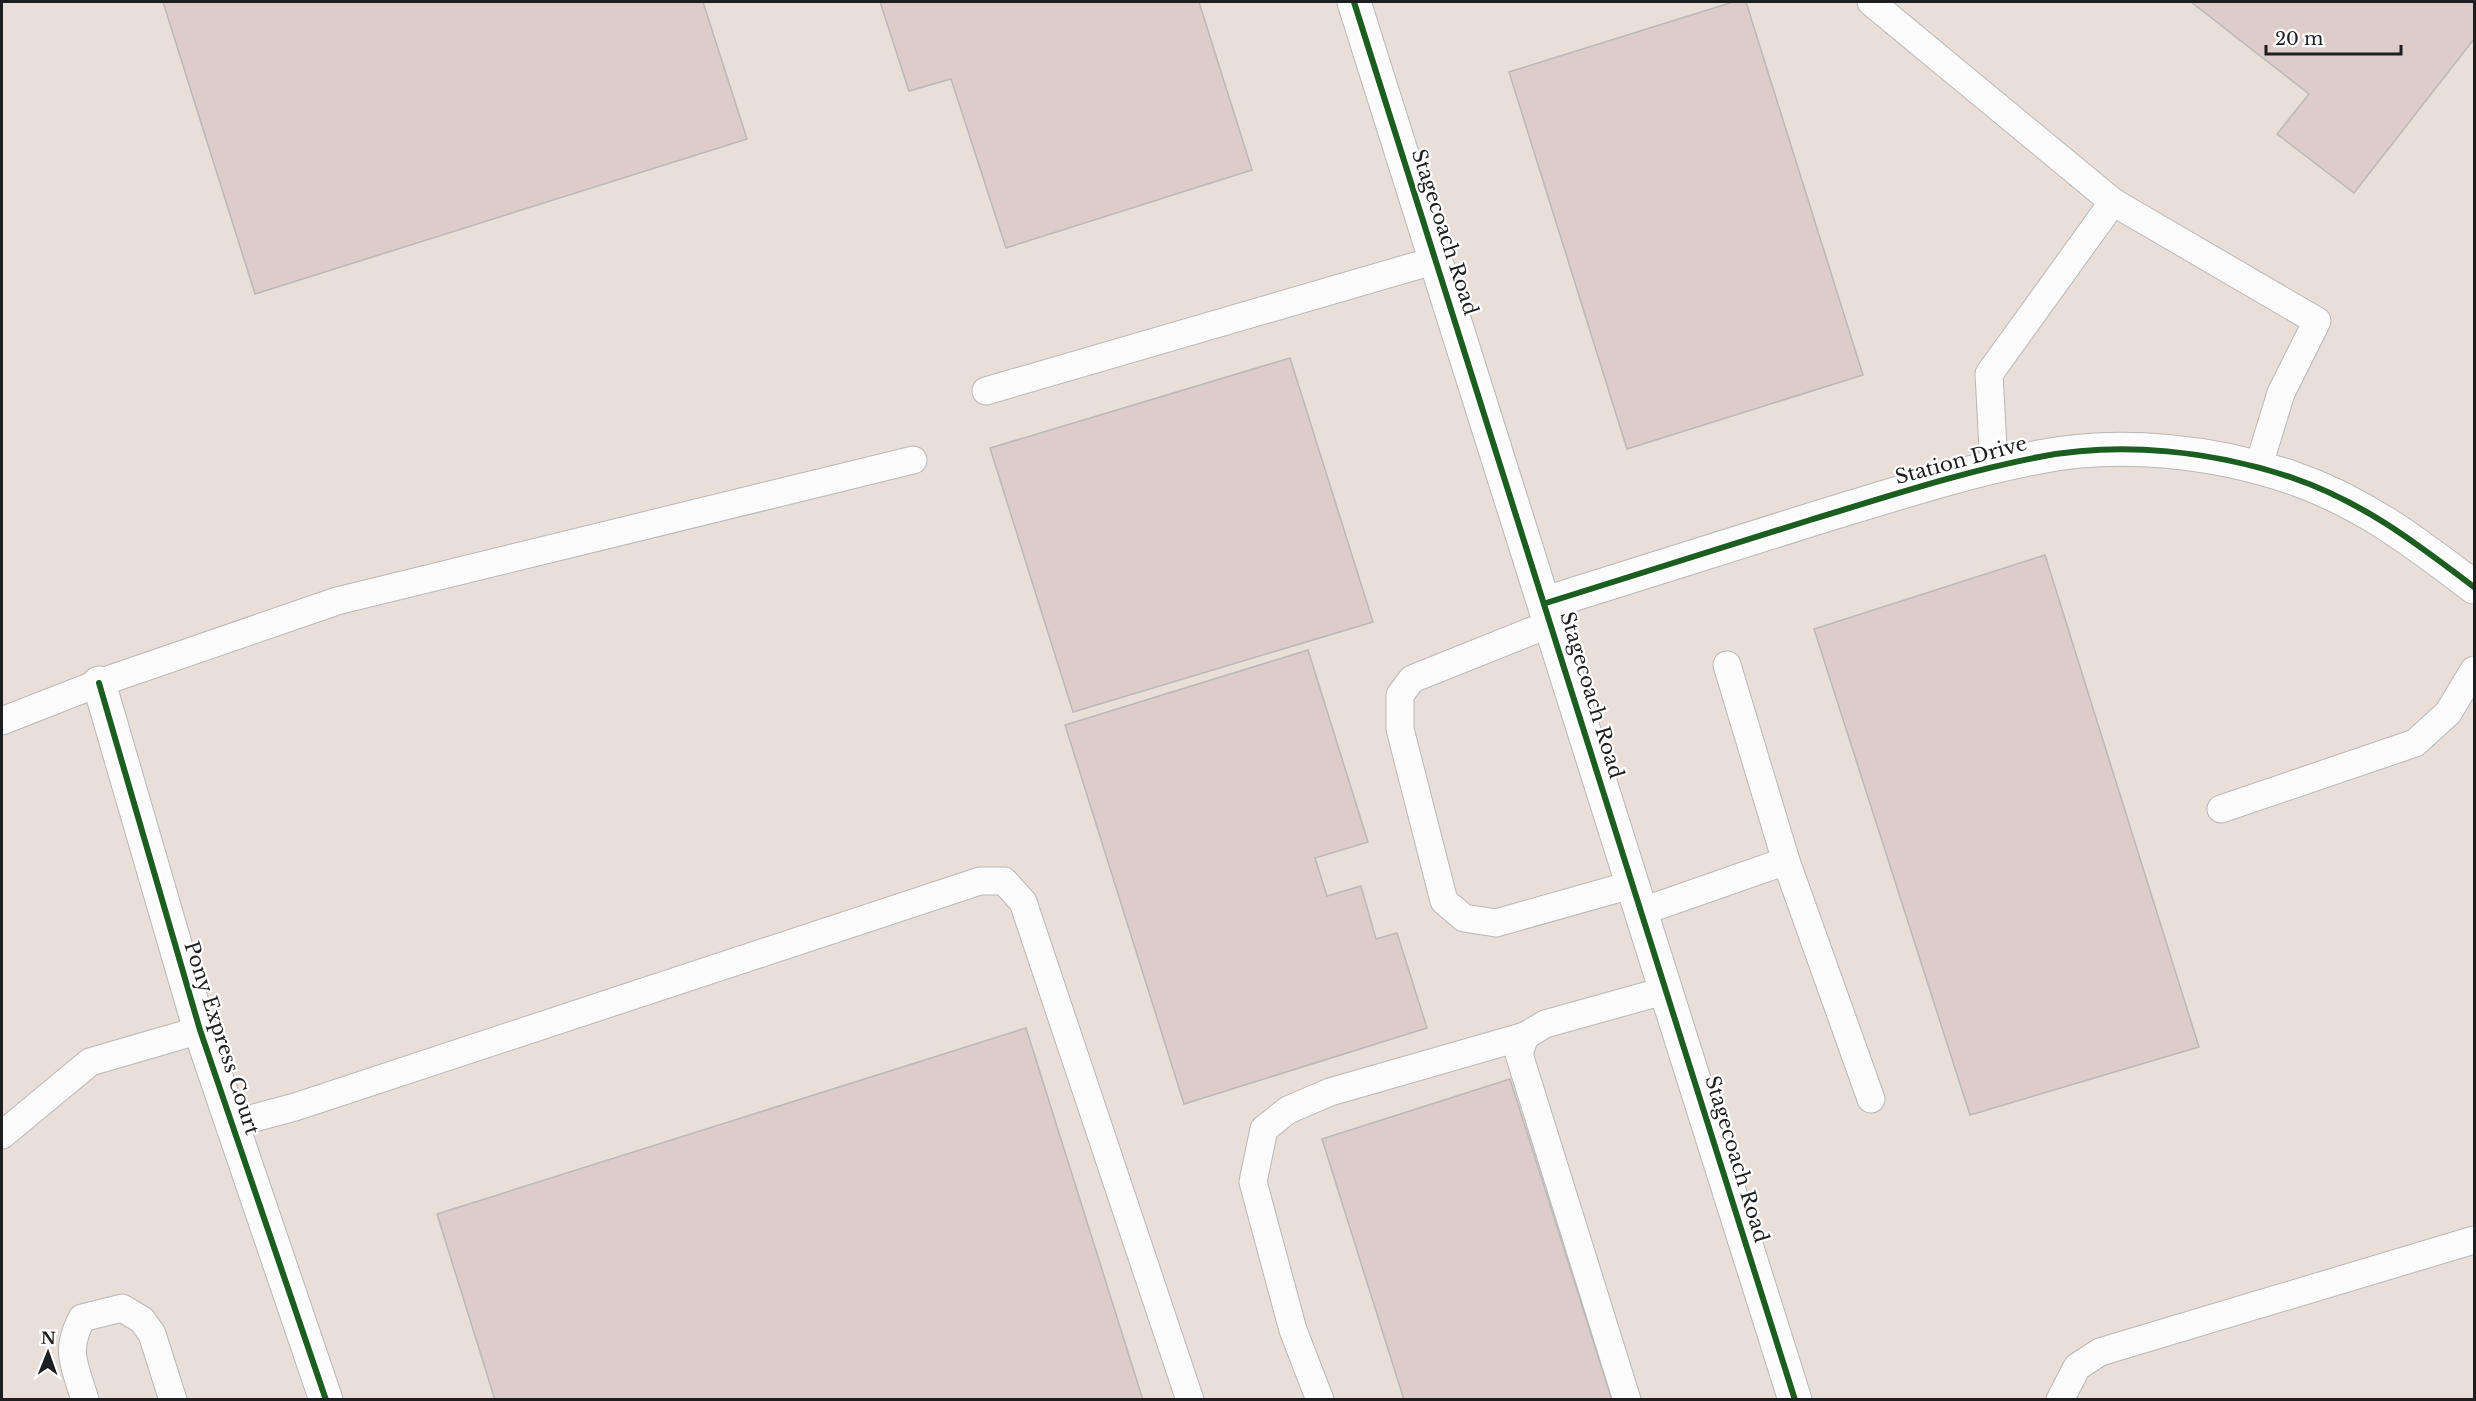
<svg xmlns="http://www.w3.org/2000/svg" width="2476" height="1401" font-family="'Libre Baskerville',serif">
<rect width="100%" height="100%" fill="#e4e6e9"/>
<rect fill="#e9ded8" x="2" y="2" width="2472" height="1397"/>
<g fill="#ddccc9" stroke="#b9b9ba" stroke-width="1.5">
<polygon points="163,2 703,2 747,139 255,294"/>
<polygon points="880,2 1199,2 1252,170 1006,248 951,79 909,91"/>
<polygon points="1733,2 1746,2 1863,375 1627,449 1509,72"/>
<polygon points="2191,2 2474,2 2474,39 2354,193 2277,134 2309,94"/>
<polygon points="1290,358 1373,622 1073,712 990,448"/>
<polygon points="2045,555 2199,1047 1970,1115 1814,629"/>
<polygon points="1308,650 1368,842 1315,858 1327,896 1361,886 1376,939 1397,933 1427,1028 1184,1104 1065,725"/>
<polygon points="1026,1028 1143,1400 495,1400 437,1214"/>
<polygon points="1510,1079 1612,1400 1404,1400 1322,1139"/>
</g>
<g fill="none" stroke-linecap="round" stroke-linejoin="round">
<g stroke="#b7b8ba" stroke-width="29">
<g id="service">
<polyline points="1871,2 2113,202 1989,374 1994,467"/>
<polyline points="2113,202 2317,321 2281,393 2258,468"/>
<polyline points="986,391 1436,260"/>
<polyline points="1552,623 1412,679 1400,695 1400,729 1444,901 1464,918 1496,923 1634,884"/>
<polyline points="1727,665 1786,861"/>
<polyline points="2,721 99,683 337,601 913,460"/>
<polyline points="2221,809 2415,743 2448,713 2474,670"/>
<polyline points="1643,911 1786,861 1871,1099"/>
<polyline points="1525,1036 1519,1054 1627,1400"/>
<polyline points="232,1124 295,1107 980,881 1004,881 1023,902 1190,1400"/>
<polyline points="2,1135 90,1062 200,1030"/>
<path d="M85,1400C75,1365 64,1352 82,1318L122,1308L142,1320L152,1334L173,1400"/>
<polyline points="1320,1400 1293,1330 1253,1182 1264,1129 1288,1110 1330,1092 1525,1036 1545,1024 1667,990"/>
<polyline points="2060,1400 2077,1367 2100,1352 2474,1240"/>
</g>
</g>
<g stroke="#b7b8ba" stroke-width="35">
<g id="minor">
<polyline points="1354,2 1795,1400"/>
<path d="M1546,603C1634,575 1722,548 1810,520C1886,497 1961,472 2039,457C2121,441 2214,451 2293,478C2363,502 2416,543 2474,587"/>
<polyline points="99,683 200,1030 326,1400"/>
</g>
</g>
<use href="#service" stroke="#fbfbfc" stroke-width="27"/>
<use href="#minor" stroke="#fbfbfc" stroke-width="33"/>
<g stroke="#fff" stroke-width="10">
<g id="cycleway">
<polyline points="1354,2 1795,1400"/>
<path d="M1546,603C1634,575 1722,548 1810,520C1886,497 1961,472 2039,457C2121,441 2214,451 2293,478C2363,502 2416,543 2474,587"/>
<polyline points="99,683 200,1030 326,1400"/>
</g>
</g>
<use href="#cycleway" stroke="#1b5e20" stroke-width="6"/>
</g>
<g text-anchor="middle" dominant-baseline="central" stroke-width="4.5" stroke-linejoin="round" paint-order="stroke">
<g font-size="20" fill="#1c1e1f" stroke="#fff">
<text transform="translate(1445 232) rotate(72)">Stagecoach Road</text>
<text transform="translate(1961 460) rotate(-15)">Station Drive</text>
<text transform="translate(1592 695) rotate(73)">Stagecoach Road</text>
<text transform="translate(222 1038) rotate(72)">Pony Express Court</text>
<text transform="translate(1737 1159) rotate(73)">Stagecoach Road</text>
</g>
</g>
<rect width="2476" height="1401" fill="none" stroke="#1c1e1f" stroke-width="6"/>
<g transform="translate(48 1353) rotate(1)" stroke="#ffffff" stroke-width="4.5" paint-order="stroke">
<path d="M0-4.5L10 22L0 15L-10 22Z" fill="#1c1e1f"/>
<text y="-9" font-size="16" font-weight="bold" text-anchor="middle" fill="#1c1e1f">N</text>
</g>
<path d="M2266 45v9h135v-9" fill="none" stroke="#1c1e1f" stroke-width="3"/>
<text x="2275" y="45" font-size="18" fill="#1c1e1f" stroke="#ffffff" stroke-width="4.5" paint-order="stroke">20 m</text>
</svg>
